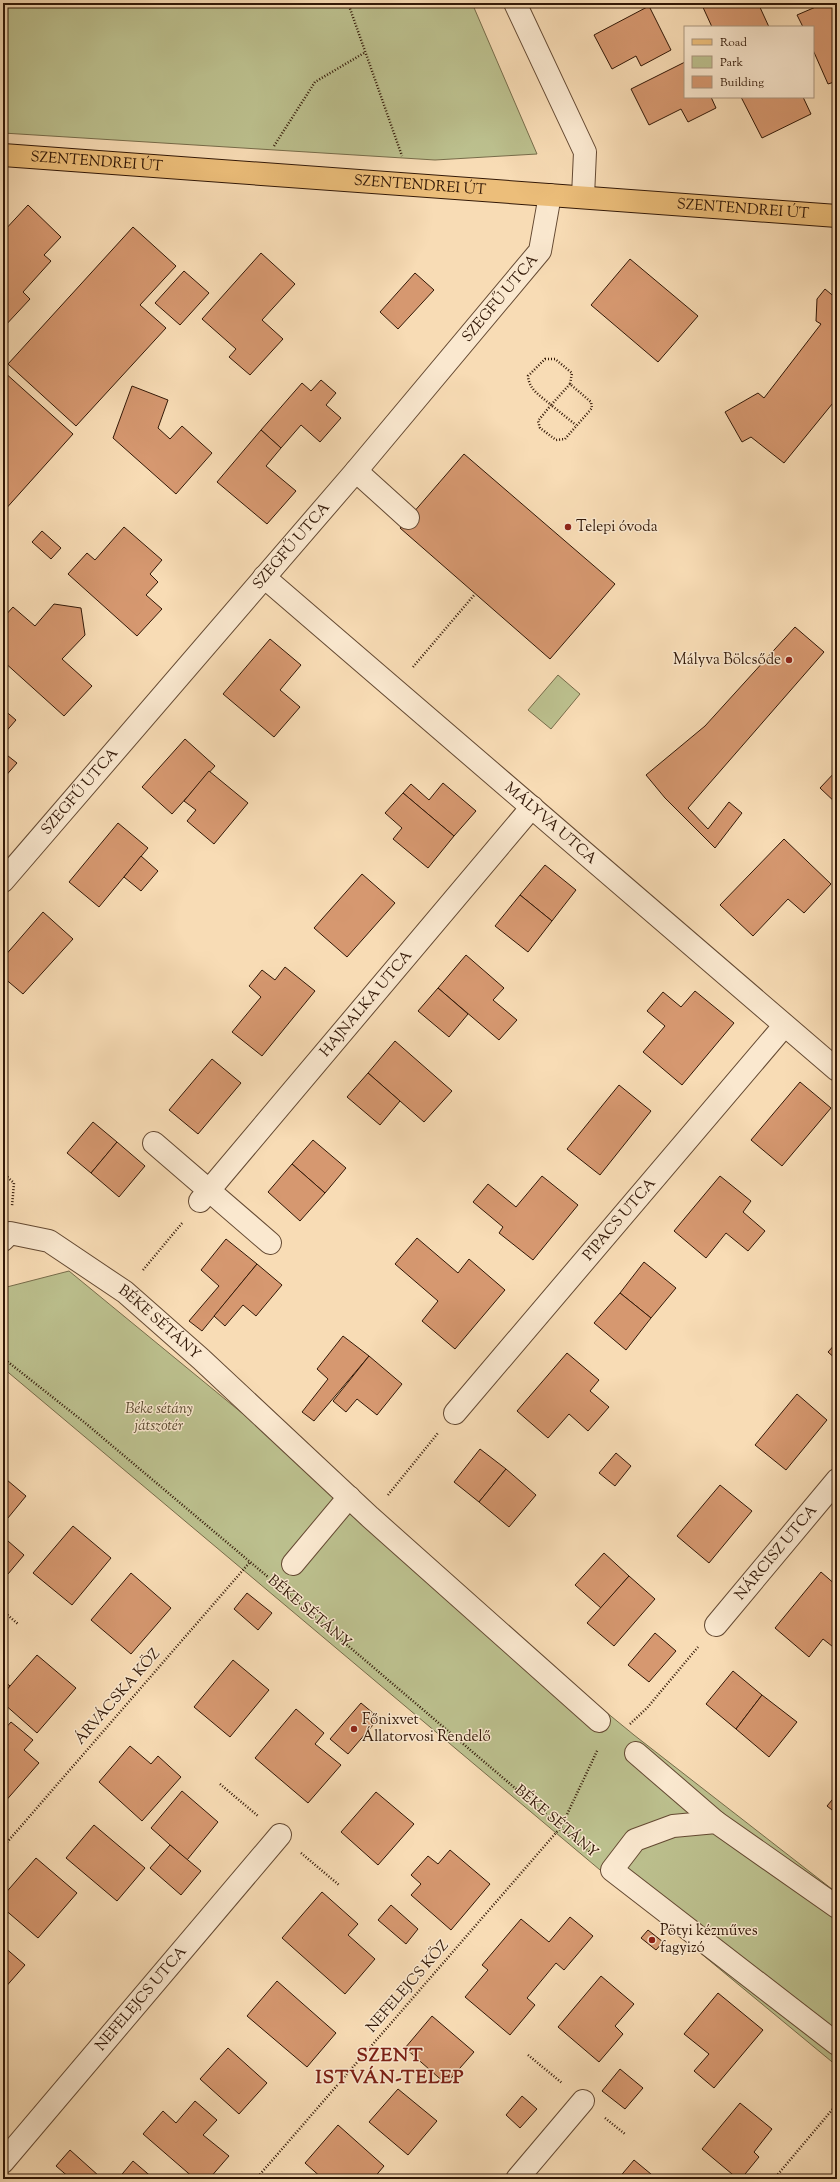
<svg xmlns="http://www.w3.org/2000/svg" width="840" height="2182" font-family="'Sorts Mill Goudy',serif">
<rect width="100%" height="100%" fill="#f8dcb5"/>
<filter id="stains"><feTurbulence type="fractalNoise" baseFrequency=".005" numOctaves="4"/><feColorMatrix values="0 0 0 0 .2 0 0 0 0 .09 0 0 0 0 .02 0 0 0 .5 -.17"/></filter>
<radialGradient id="worn" r=".72"><stop offset=".6" stop-color="#630" stop-opacity="0"/><stop offset="1" stop-color="#630" stop-opacity=".3"/></radialGradient>
<g fill="#bcc08e" stroke="#776c4a">
<polygon points="3,3 472,3 537,154 435,160 3,133"/>
<polygon points="558,675 580,694 551,729 528,710"/>
<polygon points="69,1271 634,1735 837,1893 837,2066 606,1875 3,1368 3,1288"/>
</g>
<g fill="#d69870" stroke="#321807">
<polygon points="701,3 758,3 769,27 712,27"/>
<polygon points="825,3 837,3 837,81 828,84 813,50 813,27 803,27 797,15"/>
<polygon points="649,6 671,50 641,66 636,56 612,69 594,35"/>
<polygon points="685,62 685,97 711,97 716,108 688,122 681,109 649,125 631,89"/>
<polygon points="741,97 803,97 811,114 762,138"/>
<polygon points="28,205 61,237 44,255 51,261 23,292 30,299 3,328 3,232"/>
<polygon points="133,227 176,266 140,305 166,328 76,426 8,364"/>
<polygon points="261,253 295,284 262,320 283,339 250,375 229,357 236,349 202,319"/>
<polygon points="630,259 698,316 658,362 591,305"/>
<polygon points="184,271 209,293 180,325 155,303"/>
<polygon points="415,273 434,290 398,329 380,312"/>
<polygon points="825,289 837,299 837,398 784,463 751,437 742,442 725,412 758,393 764,398 821,324 816,321 817,299"/>
<polygon points="3,371 73,434 3,512"/>
<polygon points="321,380 336,393 326,405 341,418 320,442 301,425 281,448 261,430 302,383 311,391"/>
<polygon points="132,386 168,400 158,428 170,439 182,426 212,453 176,494 113,438"/>
<polygon points="261,430 281,448 266,466 296,491 267,524 217,482"/>
<polygon points="464,454 615,584 550,659 400,528"/>
<polygon points="124,527 162,560 150,574 158,582 146,595 162,609 137,636 68,574 87,553 95,560"/>
<polygon points="42,531 61,548 51,559 32,542"/>
<polygon points="54,604 81,608 85,635 62,659 92,686 64,716 3,661 3,618 13,607 35,626"/>
<polygon points="795,627 824,652 688,808 708,829 729,802 742,813 715,848 665,798 646,775 705,726"/>
<polygon points="270,639 301,665 280,690 300,707 274,737 223,694"/>
<polygon points="3,709 16,720 3,735"/>
<polygon points="185,739 215,766 172,814 142,787"/>
<polygon points="3,752 17,763 3,779"/>
<polygon points="837,770 837,804 820,788"/>
<polygon points="209,771 248,803 214,844 187,821 196,810 184,801"/>
<polygon points="443,783 476,811 454,836 403,793 411,784 429,800"/>
<polygon points="403,793 454,836 428,868 393,839 402,828 385,813"/>
<polygon points="118,823 148,848 99,907 69,882"/>
<polygon points="784,839 831,884 804,913 788,899 753,936 720,905"/>
<polygon points="141,856 158,871 141,891 124,877"/>
<polygon points="545,865 576,890 552,921 520,895"/>
<polygon points="362,874 395,903 347,957 314,928"/>
<polygon points="520,895 552,921 528,952 495,926"/>
<polygon points="43,912 73,939 23,994 3,977 3,958"/>
<polygon points="466,955 504,988 493,1000 517,1020 499,1040 438,988"/>
<polygon points="285,967 315,991 262,1056 232,1032 261,997 249,986 262,970 275,980"/>
<polygon points="438,988 468,1014 449,1037 418,1011"/>
<polygon points="695,991 734,1023 682,1085 643,1052 665,1026 647,1011 663,992 681,1007"/>
<polygon points="395,1041 452,1091 424,1122 368,1073"/>
<polygon points="212,1059 241,1083 198,1134 169,1110"/>
<polygon points="368,1073 400,1101 380,1125 347,1097"/>
<polygon points="800,1082 831,1108 782,1166 751,1140"/>
<polygon points="619,1085 651,1111 600,1175 567,1149"/>
<polygon points="93,1122 117,1142 91,1173 67,1153"/>
<polygon points="313,1140 346,1168 325,1193 292,1164"/>
<polygon points="117,1142 145,1166 119,1197 91,1173"/>
<polygon points="292,1164 325,1193 300,1221 268,1192"/>
<polygon points="542,1176 578,1205 533,1260 499,1233 503,1227 473,1202 488,1184 516,1207"/>
<polygon points="720,1176 751,1201 743,1212 765,1231 748,1251 726,1233 706,1258 674,1231"/>
<polygon points="417,1238 458,1273 469,1259 505,1290 455,1349 422,1321 438,1301 395,1264"/>
<polygon points="226,1239 257,1264 202,1331 189,1321 219,1286 201,1270"/>
<polygon points="644,1262 676,1288 651,1318 620,1293"/>
<polygon points="257,1264 282,1285 256,1316 243,1305 225,1326 214,1316"/>
<polygon points="620,1293 651,1318 626,1350 594,1323"/>
<polygon points="343,1336 369,1356 314,1421 302,1412 328,1379 317,1369"/>
<polygon points="837,1342 837,1360 828,1352"/>
<polygon points="567,1353 599,1380 590,1391 609,1407 588,1431 569,1414 548,1438 517,1411"/>
<polygon points="369,1356 402,1384 377,1415 357,1399 346,1412 333,1401"/>
<polygon points="797,1394 827,1420 786,1470 755,1445"/>
<polygon points="480,1449 506,1469 479,1502 454,1482"/>
<polygon points="616,1453 631,1466 615,1486 599,1473"/>
<polygon points="506,1469 536,1495 509,1527 479,1502"/>
<polygon points="7,1480 26,1496 3,1524 3,1484"/>
<polygon points="720,1485 752,1511 709,1563 677,1536"/>
<polygon points="73,1526 111,1558 72,1605 33,1573"/>
<polygon points="8,1541 24,1555 8,1574 3,1570 3,1548"/>
<polygon points="604,1553 629,1576 601,1608 575,1585"/>
<polygon points="821,1572 837,1586 837,1650 823,1639 809,1657 775,1628"/>
<polygon points="131,1573 171,1608 131,1654 91,1620"/>
<polygon points="629,1576 655,1599 614,1646 587,1623"/>
<polygon points="247,1593 272,1613 258,1630 234,1609"/>
<polygon points="655,1633 676,1651 649,1682 628,1665"/>
<polygon points="37,1655 76,1688 37,1733 3,1703 3,1694"/>
<polygon points="233,1660 269,1690 230,1737 194,1707"/>
<polygon points="733,1671 762,1695 736,1729 706,1704"/>
<polygon points="3,1680 10,1686 3,1694"/>
<polygon points="762,1695 797,1722 769,1757 736,1729"/>
<polygon points="361,1703 379,1718 348,1754 330,1739"/>
<polygon points="296,1709 324,1733 315,1744 341,1765 308,1803 255,1758"/>
<polygon points="11,1722 33,1740 24,1750 39,1763 3,1804 3,1731"/>
<polygon points="130,1746 151,1764 158,1756 181,1777 142,1821 99,1782"/>
<polygon points="182,1791 218,1822 187,1860 151,1828"/>
<polygon points="376,1792 414,1824 378,1865 341,1832"/>
<polygon points="837,1794 837,1814 827,1806"/>
<polygon points="94,1825 145,1868 117,1901 66,1858"/>
<polygon points="170,1845 201,1871 181,1895 150,1868"/>
<polygon points="450,1850 490,1884 451,1930 411,1895 421,1884 411,1875 428,1856 438,1864"/>
<polygon points="36,1858 77,1893 38,1938 3,1908 3,1896"/>
<polygon points="322,1892 358,1924 348,1935 375,1959 345,1994 282,1938"/>
<polygon points="391,1905 418,1929 406,1944 378,1920"/>
<polygon points="570,1917 593,1936 564,1970 556,1963 527,1998 535,2005 510,2035 465,1997 488,1970 482,1965 521,1919 549,1942"/>
<polygon points="648,1930 663,1942 656,1950 641,1938"/>
<polygon points="3,1946 25,1965 3,1990"/>
<polygon points="601,1976 634,2004 615,2026 623,2034 599,2062 558,2027"/>
<polygon points="277,1981 336,2033 307,2067 247,2016"/>
<polygon points="718,1993 763,2030 714,2088 694,2071 709,2054 684,2034"/>
<polygon points="432,2016 474,2052 446,2084 405,2048"/>
<polygon points="228,2048 267,2083 239,2114 200,2079"/>
<polygon points="620,2069 643,2088 625,2109 602,2091"/>
<polygon points="398,2089 437,2121 408,2155 369,2122"/>
<polygon points="522,2096 537,2109 520,2128 506,2115"/>
<polygon points="195,2101 217,2120 203,2135 229,2156 209,2179 195,2179 143,2134 163,2111 176,2123"/>
<polygon points="740,2103 772,2129 754,2152 759,2157 741,2179 738,2179 702,2149"/>
<polygon points="338,2125 384,2166 373,2179 323,2179 305,2163"/>
<polygon points="70,2150 99,2176 96,2179 71,2179 56,2166"/>
<polygon points="634,2160 657,2179 618,2179"/>
<polygon points="133,2161 154,2179 118,2179"/>
</g>
<g fill="none" stroke-linecap="round" stroke-linejoin="round">
<g stroke="#644932" stroke-width="24">
<g id="minor">
<polyline points="515,3 585,152 583,196"/>
<polyline points="356,471 408,518"/>
<path id="s1" d="M264,577L837,1070"/>
<path id="s2" d="M3,881L356,471L540,251L550,195"/>
<polyline points="154,1143 270,1243"/>
<path id="s3" d="M200,1201L532,807"/>
<path id="s4" d="M3,1240L10,1233L49,1241L125,1292L201,1359L370,1517L599,1721"/>
<path id="s5" d="M455,1413L784,1026"/>
<polyline points="293,1564 349,1497"/>
<path id="s6" d="M716,1625L837,1480"/>
<polyline points="636,1753 716,1822"/>
<polyline points="837,1907 716,1822 673,1826 635,1840 612,1870 837,2044"/>
<path id="s7" d="M3,2162L280,1835"/>
<polyline points="517,2179 583,2101"/>
</g>
</g>
<g stroke="#321807" stroke-width="24">
<g id="major">
<path id="s8" d="M3,155L837,216"/>
</g>
</g>
<g stroke="#321807" stroke-width="2.5" stroke-dasharray="1 2" stroke-linecap="butt">
<polyline points="348,3 402,156"/>
<polyline points="274,146 315,82 364,53"/>
<path d="M545,359H555L572,373L570,384L591,402L592,408L565,439L556,440L540,428L538,421L551,405C541,396 529,390 528,376Z"/>
<polyline points="570,384 551,405 576,425"/>
<polyline points="413,667 475,594"/>
<polyline points="3,1173 14,1183 12,1206"/>
<polyline points="143,1270 183,1222"/>
<polyline points="3,1358 84,1422 268,1577"/>
<polyline points="388,1495 438,1433"/>
<polyline points="285,1592 590,1852"/>
<polyline points="3,1611 18,1624"/>
<polyline points="630,1724 647,1708 698,1647"/>
<polyline points="220,1784 258,1816"/>
<polyline points="3,1847 250,1562"/>
<polyline points="301,1853 339,1885"/>
<polyline points="528,2055 562,2083"/>
<polyline points="605,2118 625,2134"/>
<polyline points="256,2179 561,1827 598,1749"/>
<polyline points="774,2179 837,2104"/>
</g>
<use href="#minor" stroke="#fae8cf" stroke-width="22"/>
<use href="#major" stroke="#ecbe7a" stroke-width="22"/>
</g>
<g fill="#8f2418" stroke="#fae8cf" stroke-width="1.5">
<circle cx="568" cy="527" r="4"/>
<circle cx="789" cy="660" r="4"/>
<circle cx="354" cy="1729" r="4"/>
<circle cx="652" cy="1940" r="4"/>
</g>
<g text-anchor="middle" dominant-baseline="central" stroke-width="3" stroke-linejoin="round" paint-order="stroke">
<g font-size="15" fill="#321807" stroke="#fae8cf">
<text stroke="none"><textPath href="#s8" startOffset="94">SZENTENDREI ÚT</textPath></text>
<text stroke="none"><textPath href="#s8" startOffset="418">SZENTENDREI ÚT</textPath></text>
<text stroke="none"><textPath href="#s8" startOffset="742">SZENTENDREI ÚT</textPath></text>
<text stroke="none"><textPath href="#s2" startOffset="766">SZEGFŰ UTCA</textPath></text>
<text stroke="none"><textPath href="#s2" startOffset="442">SZEGFŰ UTCA</textPath></text>
<text stroke="none"><textPath href="#s2" startOffset="118">SZEGFŰ UTCA</textPath></text>
<text stroke="none"><textPath href="#s1" startOffset="378">MÁLYVA UTCA</textPath></text>
<text stroke="none"><textPath href="#s3" startOffset="258">HAJNALKA UTCA</textPath></text>
<text stroke="none"><textPath href="#s5" startOffset="254">PIPACS UTCA</textPath></text>
<text stroke="none"><textPath href="#s4" startOffset="187">BÉKE SÉTÁNY</textPath></text>
<text stroke="none"><textPath href="#s6" startOffset="94">NÁRCISZ UTCA</textPath></text>
<text transform="translate(309 1612) rotate(40)">BÉKE SÉTÁNY</text>
<text transform="translate(118 1697) rotate(-49)">ÁRVÁCSKA KÖZ</text>
<text transform="translate(556 1822) rotate(40)">BÉKE SÉTÁNY</text>
<text transform="translate(408 1987) rotate(-49)">NEFELEJCS KÖZ</text>
<text stroke="none"><textPath href="#s7" startOffset="214">NEFELEJCS UTCA</textPath></text>
</g>
<g font-size="15" fill="#321807" stroke="#fae8cf" text-anchor="start">
<text x="576" y="527">Telepi óvoda</text>
<text x="781" y="660" text-anchor="end">Mályva Bölcsőde</text>
<text x="362" y="1720">Főnixvet<tspan x="362" dy="17">Állatorvosi Rendelő</tspan></text>
<text x="660" y="1931">Pötyi kézműves<tspan x="660" dy="17">fagyizó</tspan></text>
</g>
<g font-size="15" font-style="italic" fill="#5b4a30" stroke="#fae8cf">
<text x="159" y="1409">Béke sétány<tspan x="159" dy="17">játszótér</tspan></text>
</g>
<g font-size="19" font-weight="bold" letter-spacing="1" fill="#7a1f14" stroke="#fae8cf">
<text x="390" y="2056">SZENT<tspan x="390" dy="22">ISTVÁN-TELEP</tspan></text>
</g>
</g>
<rect width="840" height="2182" fill="none" stroke="#f8dcb5" stroke-width="16"/>
<rect x="4" y="4" width="832" height="2174" fill="none" stroke="#321807" stroke-width="2"/>
<rect x="8" y="8" width="824" height="2166" fill="none" stroke="#321807"/>
<rect x="684" y="26" width="130" height="72" fill="#fae8cf" stroke="#aa957f"/>
<rect x="692" y="39" width="20" height="6" fill="#ecbe7a" stroke="#aa957f"/>
<text x="720" y="46" font-size="12" fill="#321807">Road</text>
<rect x="692" y="56" width="20" height="12" fill="#bcc08e" stroke="#aa957f"/>
<text x="720" y="66" font-size="12" fill="#321807">Park</text>
<rect x="692" y="76" width="20" height="12" fill="#d69870" stroke="#aa957f"/>
<text x="720" y="86" font-size="12" fill="#321807">Building</text>
<rect width="100%" height="100%" filter="url(#stains)"/>
<rect width="100%" height="100%" fill="url(#worn)"/>
</svg>
